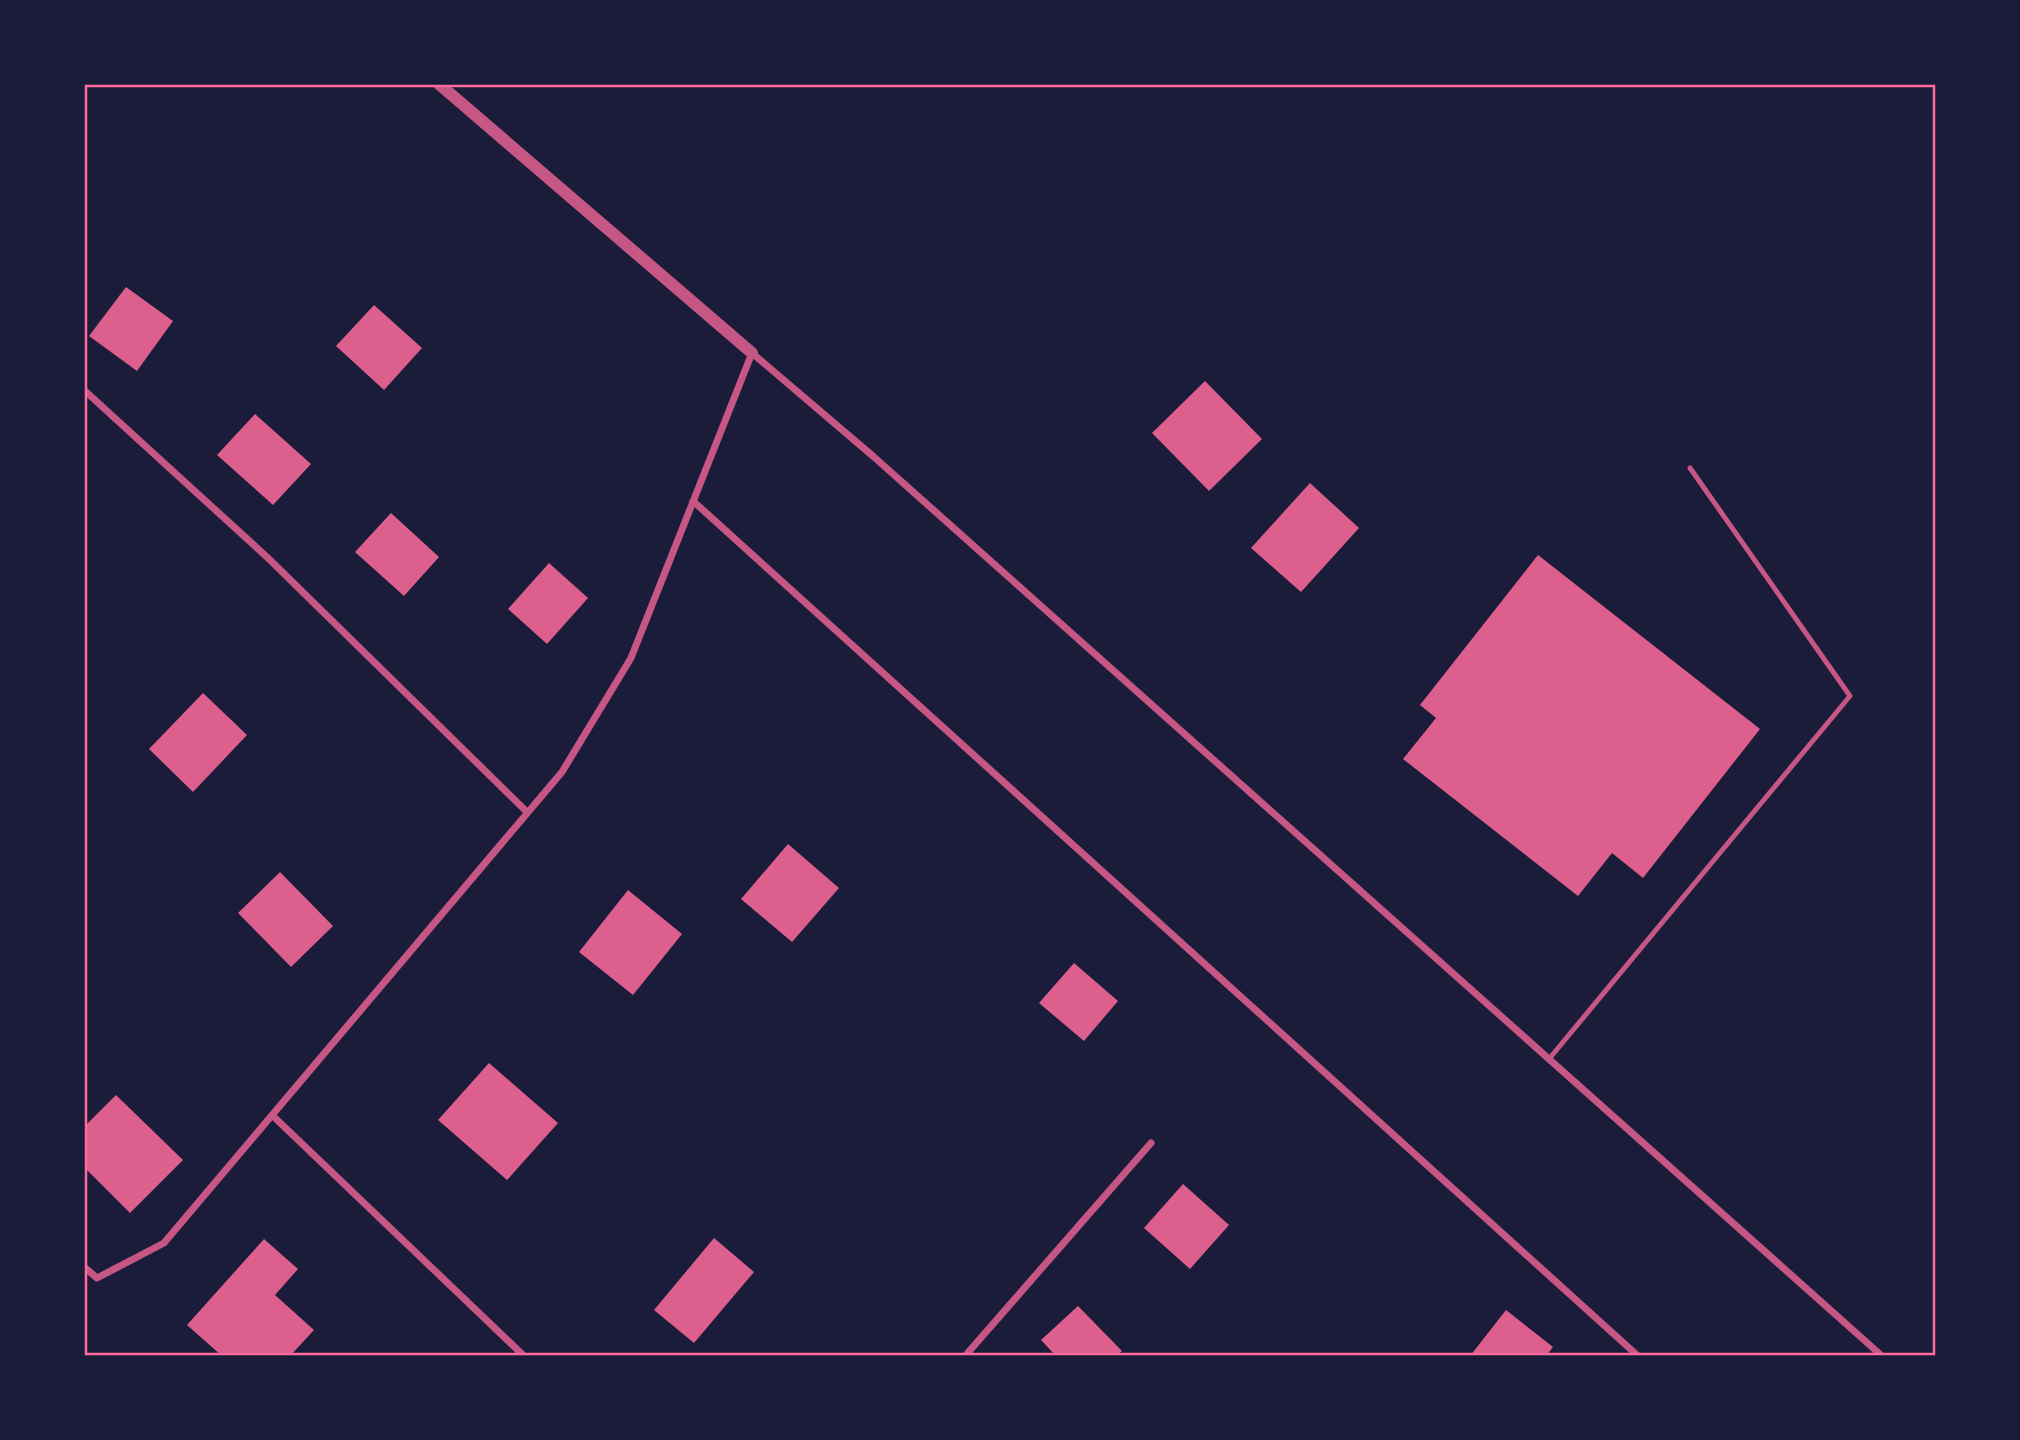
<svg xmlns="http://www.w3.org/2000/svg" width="2020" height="1440" font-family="'PT Serif',serif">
<rect width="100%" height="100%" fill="#1b1b3a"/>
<g fill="#dd5f8e">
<polygon points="126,287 173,321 137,371 89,336"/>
<polygon points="374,305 422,348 384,390 336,346"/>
<polygon points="1205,381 1262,439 1209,491 1152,433"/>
<polygon points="255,414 311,464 273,505 217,455"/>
<polygon points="1310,483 1359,528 1301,592 1251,548"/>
<polygon points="391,513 439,557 404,596 355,552"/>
<polygon points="1538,555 1760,729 1643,878 1612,853 1578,896 1403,759 1436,718 1420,705"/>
<polygon points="549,563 588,598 547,644 508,609"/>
<polygon points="203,693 247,735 193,792 149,749"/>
<polygon points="788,844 839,888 792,942 741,899"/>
<polygon points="280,872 333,926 291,967 238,913"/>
<polygon points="628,890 682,934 633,995 579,952"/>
<polygon points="1074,963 1118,1001 1084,1041 1039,1003"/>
<polygon points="489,1063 558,1123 507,1180 438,1120"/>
<polygon points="116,1095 183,1160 130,1213 84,1167 84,1127"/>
<polygon points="1183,1184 1229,1225 1190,1269 1144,1228"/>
<polygon points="714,1238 754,1272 694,1343 654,1310"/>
<polygon points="264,1239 298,1269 275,1295 314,1330 290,1356 222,1356 187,1325"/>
<polygon points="1078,1306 1122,1351 1116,1356 1056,1356 1041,1340"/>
<polygon points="1506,1310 1553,1347 1546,1356 1470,1356"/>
</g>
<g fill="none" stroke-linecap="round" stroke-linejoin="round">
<polyline stroke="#c65784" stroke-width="5" points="1549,1059 1850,696 1690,468"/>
<g stroke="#c65784" stroke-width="7">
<polyline points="84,390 268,558 527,812"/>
<polyline points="693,501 1638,1356"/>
<polyline points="273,1116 524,1356"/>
<polyline points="84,1267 97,1278 164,1243 562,772 631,658 752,353 874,457 1882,1356"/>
<polyline points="965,1356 1151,1143"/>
</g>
<polyline stroke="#c65784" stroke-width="12" points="439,84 752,353"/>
</g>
<rect width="2020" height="1440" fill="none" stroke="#1b1b3a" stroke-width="172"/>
<rect x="86" y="86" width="1848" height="1268" fill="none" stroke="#ff6b9d" stroke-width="2.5"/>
</svg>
